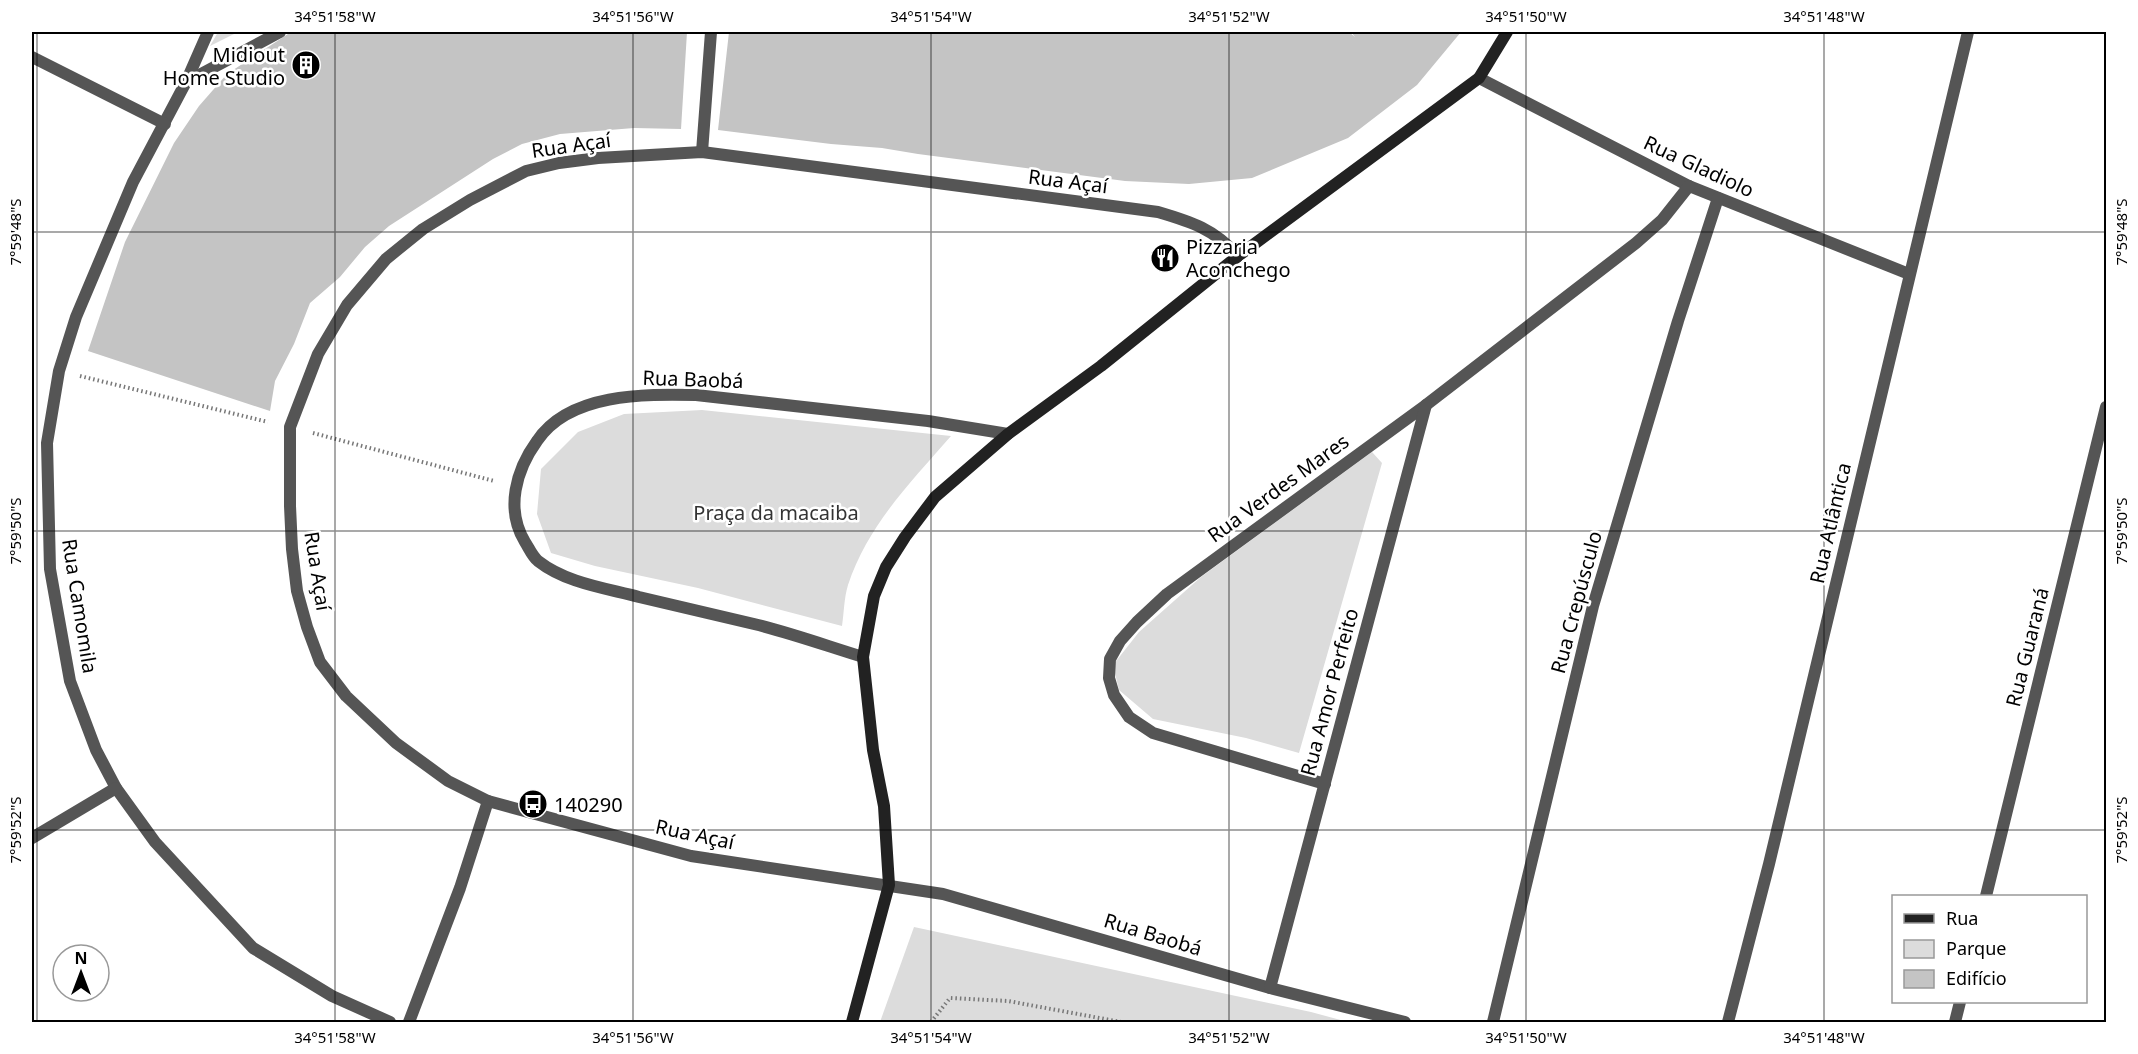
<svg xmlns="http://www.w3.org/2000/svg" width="2138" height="1054" font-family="'Noto Sans',sans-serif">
<rect width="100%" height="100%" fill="#fff"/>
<g fill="#dcdcdc">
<polygon points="218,32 238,32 210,46"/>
<path d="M702,410L951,436C910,483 868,525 848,585C844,598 844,613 842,626L698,588L595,566L551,553L537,514L541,469L578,432L624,414Z"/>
<polygon points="1372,452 1382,463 1299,753 1246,738 1153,719 1119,690 1113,665 1139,632 1201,577"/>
<polygon points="914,927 1311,1012 1348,1022 880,1022"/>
</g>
<g fill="#c4c4c4">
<polygon points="291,32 687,32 681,129 634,128 560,134 522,144 493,159 389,226 365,247 340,277 310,303 294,344 275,381 270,411 88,351 125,242 174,143 199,106 227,74"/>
<polygon points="729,32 1349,32 1355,37 1351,32 1461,32 1417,85 1348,138 1252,178 1189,184 1125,181 918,154 882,148 831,144 718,130"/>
</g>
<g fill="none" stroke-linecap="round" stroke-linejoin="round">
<g stroke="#777" stroke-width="4" stroke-dasharray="1.5 3" stroke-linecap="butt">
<polyline points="80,376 268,422"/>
<polyline points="313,433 494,481"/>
<polyline points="931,1022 950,998 1008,1001 1121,1022"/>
</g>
<g stroke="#555" stroke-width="12">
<polyline points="280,32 186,82 133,182 76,317 59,371 47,443 50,569 70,681 96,750 116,788 155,842 253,948 332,996 390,1022"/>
<polyline points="32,57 165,124"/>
<polyline points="1479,78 1689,186 1909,274"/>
<polyline points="186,82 208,32"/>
<polyline points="702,152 711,32"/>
<path d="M1238,256C1214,229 1192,222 1158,212L702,152L598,158L559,163L526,171L470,200L423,229L386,259L347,305L318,354L290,427V506L292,549L297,591L307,627L320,662L346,696L396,743L448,781L488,801L691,856L943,894L1270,988L1405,1022"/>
<path d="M863,657C827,646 791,633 754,624C716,615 678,606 639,597C605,588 566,583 538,561C532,556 529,548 525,542C505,509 516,470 537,441C569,393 644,394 696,395L928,421L1008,434"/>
<polyline points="1325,784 1153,733 1129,717 1114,695 1109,678 1110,659 1120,641 1137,622 1167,594 1426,405 1636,243 1662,220 1689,186"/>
<polyline points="32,838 116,788"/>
<polyline points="1986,896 2106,407"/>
<polyline points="1270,988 1426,405"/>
<polyline points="409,1022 460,888 488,801"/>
<polyline points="1493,1022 1593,606 1678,321 1718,198"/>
<polyline points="1728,1022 1769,864 1968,32"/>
<polyline points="1955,1022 1960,1002"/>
</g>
<polyline stroke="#222" stroke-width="12" points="852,1022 889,885 884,806 873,750 863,657 874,596 886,567 905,537 935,497 1008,434 1101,366 1238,256 1479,78 1507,32"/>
</g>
<path fill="none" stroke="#000" stroke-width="1.5" stroke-opacity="0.45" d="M37,32V1022M335,32V1022M633,32V1022M931,32V1022M1229,32V1022M1526,32V1022M1824,32V1022M32,232H2106M32,531H2106M32,830H2106"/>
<defs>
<g id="building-disc" transform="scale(1.5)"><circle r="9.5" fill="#000" stroke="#fff"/><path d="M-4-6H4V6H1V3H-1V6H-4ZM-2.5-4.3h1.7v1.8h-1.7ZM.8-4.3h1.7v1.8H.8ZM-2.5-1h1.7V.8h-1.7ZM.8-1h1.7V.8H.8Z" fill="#fff"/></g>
<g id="restaurant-disc" transform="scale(1.5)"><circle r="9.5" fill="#000" stroke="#fff"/><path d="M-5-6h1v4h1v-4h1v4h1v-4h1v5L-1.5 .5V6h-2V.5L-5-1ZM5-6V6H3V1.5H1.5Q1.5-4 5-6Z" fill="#fff"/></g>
<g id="bus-disc" transform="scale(1.5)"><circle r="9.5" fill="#000" stroke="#fff"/><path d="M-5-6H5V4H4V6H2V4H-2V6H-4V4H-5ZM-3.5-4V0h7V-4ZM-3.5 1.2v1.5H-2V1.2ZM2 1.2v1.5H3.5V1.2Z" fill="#fff"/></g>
</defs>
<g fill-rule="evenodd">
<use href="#building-disc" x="306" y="65"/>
<use href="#restaurant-disc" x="1165" y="258"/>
<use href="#bus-disc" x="533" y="804"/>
</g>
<g text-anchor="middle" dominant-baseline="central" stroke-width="5" stroke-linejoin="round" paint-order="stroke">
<g font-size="20" fill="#000" stroke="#fff" text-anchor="start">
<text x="285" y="54" text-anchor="end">Midiout<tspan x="285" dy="23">Home Studio</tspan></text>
<text x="1186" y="246">Pizzaria<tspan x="1186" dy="23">Aconchego</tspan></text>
<text x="554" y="804">140290</text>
</g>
<g font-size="20" fill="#000" stroke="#fff">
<text transform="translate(571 145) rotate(-8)">Rua Açaí</text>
<text transform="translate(1699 166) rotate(25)">Rua Gladiolo</text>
<text transform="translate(1068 181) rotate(7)">Rua Açaí</text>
<text transform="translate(693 379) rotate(2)">Rua Baobá</text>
<text transform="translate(1278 488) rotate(-36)">Rua Verdes Mares</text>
<text transform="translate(1830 523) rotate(-77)">Rua Atlântica</text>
<text transform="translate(318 571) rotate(81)">Rua Açaí</text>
<text transform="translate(1576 602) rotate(-75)">Rua Crepúsculo</text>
<text transform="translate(80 606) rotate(81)">Rua Camomila</text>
<text transform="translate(2027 647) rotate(-76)">Rua Guaraná</text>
<text transform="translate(1329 692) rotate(-75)">Rua Amor Perfeito</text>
<text transform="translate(695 834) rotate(12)">Rua Açaí</text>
<text transform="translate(1153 934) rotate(17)">Rua Baobá</text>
</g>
<g font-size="20" fill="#333" stroke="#fff">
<text x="776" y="512">Praça da macaiba</text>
</g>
</g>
<rect width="2138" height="1054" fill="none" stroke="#ffffff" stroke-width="66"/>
<rect x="1892" y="895" width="195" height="108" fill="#ffffff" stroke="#999999" stroke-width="1.5"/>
<rect x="1904" y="914" width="30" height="9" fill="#222222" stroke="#999999" stroke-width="1.5"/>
<text x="1946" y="925" font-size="18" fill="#000000">Rua</text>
<rect x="1904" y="940" width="30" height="18" fill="#dcdcdc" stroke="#999999" stroke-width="1.5"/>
<text x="1946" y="955" font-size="18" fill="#000000">Parque</text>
<rect x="1904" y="970" width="30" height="18" fill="#c4c4c4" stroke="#999999" stroke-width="1.5"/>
<text x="1946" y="985" font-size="18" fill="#000000">Edifício</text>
<g transform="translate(81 973)"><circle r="28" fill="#ffffff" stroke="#999999" stroke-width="1.5"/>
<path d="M0-4.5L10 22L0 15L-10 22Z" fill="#000000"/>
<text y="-9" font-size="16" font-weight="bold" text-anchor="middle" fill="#000000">N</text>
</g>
<rect x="33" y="33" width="2072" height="988" fill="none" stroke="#000" stroke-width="2"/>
<g font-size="15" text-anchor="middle" fill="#000">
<text x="335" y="22">34°51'58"W</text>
<text x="633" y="22">34°51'56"W</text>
<text x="931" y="22">34°51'54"W</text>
<text x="1229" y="22">34°51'52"W</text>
<text x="1526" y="22">34°51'50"W</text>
<text x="1824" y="22">34°51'48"W</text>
<text transform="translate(16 232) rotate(-90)" y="5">7°59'48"S</text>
<text transform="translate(2122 232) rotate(-90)" y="5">7°59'48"S</text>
<text transform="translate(16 531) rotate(-90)" y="5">7°59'50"S</text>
<text transform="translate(2122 531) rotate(-90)" y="5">7°59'50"S</text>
<text transform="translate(16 830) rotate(-90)" y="5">7°59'52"S</text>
<text transform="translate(2122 830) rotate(-90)" y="5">7°59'52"S</text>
<text x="335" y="1043">34°51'58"W</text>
<text x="633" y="1043">34°51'56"W</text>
<text x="931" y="1043">34°51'54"W</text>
<text x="1229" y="1043">34°51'52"W</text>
<text x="1526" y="1043">34°51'50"W</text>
<text x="1824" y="1043">34°51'48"W</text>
</g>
</svg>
